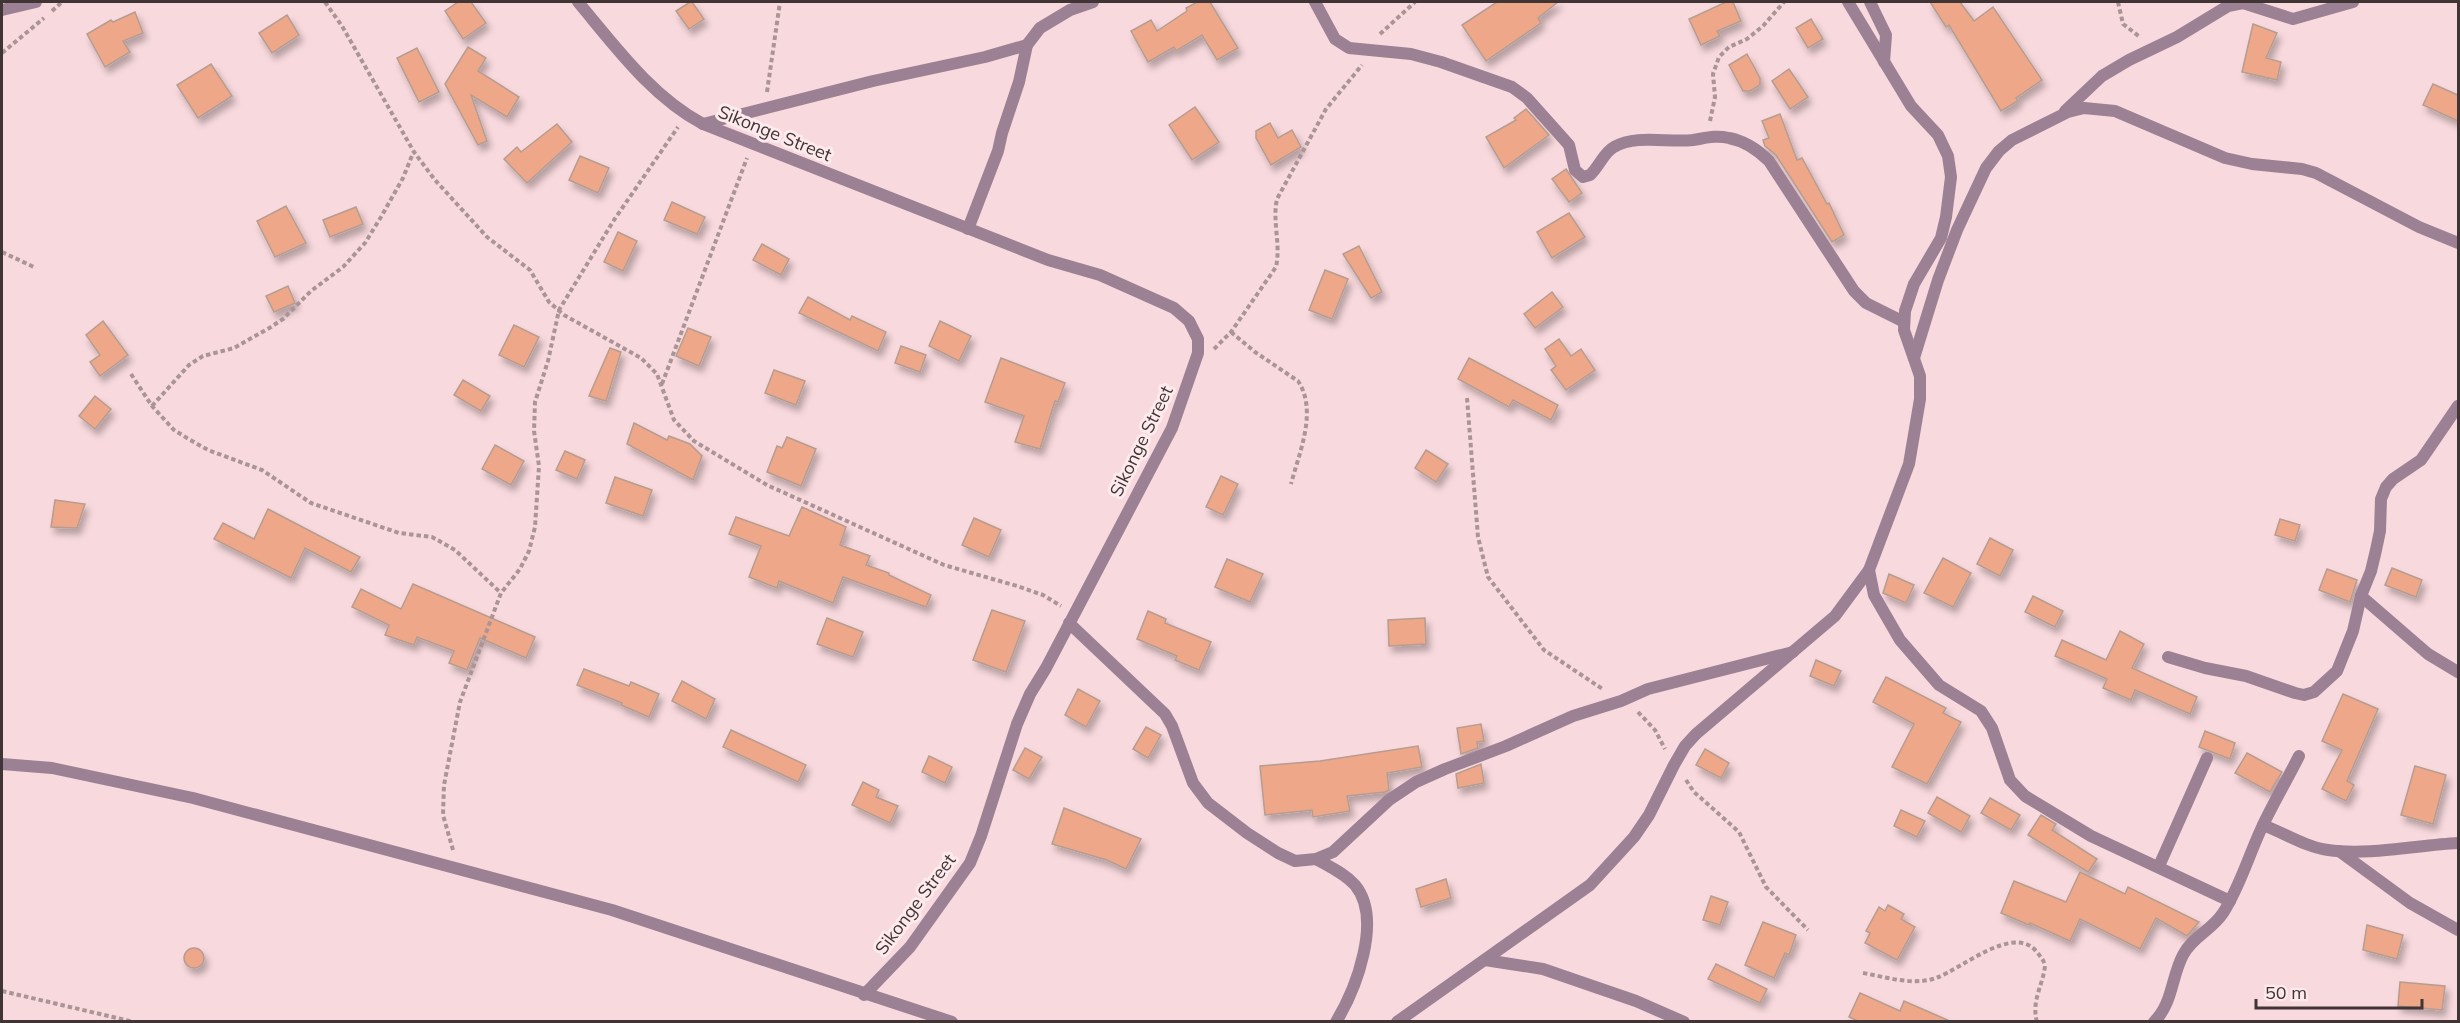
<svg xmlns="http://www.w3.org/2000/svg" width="2460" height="1023" font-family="Mulish,sans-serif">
<defs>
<filter id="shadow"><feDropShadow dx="3.5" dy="6" stdDeviation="3" flood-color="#0004"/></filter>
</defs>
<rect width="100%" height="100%" fill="#f8d9dd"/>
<g fill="#eea889" stroke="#b69c91" stroke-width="1.5" filter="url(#shadow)">
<polygon points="458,2 471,2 486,23 463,39 445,11"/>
<polygon points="690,2 692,2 704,19 689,29 676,11"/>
<polygon points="1197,2 1210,2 1238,48 1217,60 1202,35 1176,51 1174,47 1148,62 1131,31 1151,20 1157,31 1187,11 1186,8"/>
<polygon points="1497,2 1558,2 1538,18 1541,23 1486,61 1462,25"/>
<polygon points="1726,2 1733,2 1741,21 1717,31 1720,36 1701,45 1689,19"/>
<polygon points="1930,2 1960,2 1974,21 1993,7 2042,80 2016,98 2018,101 2001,111 1949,25 1946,27"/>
<polygon points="135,12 143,33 123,41 130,52 105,67 87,34 111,20 113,22"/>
<polygon points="287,15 299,35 272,53 259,33"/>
<polygon points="1811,19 1823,39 1808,48 1796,28"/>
<polygon points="2253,24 2277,33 2266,58 2281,62 2277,80 2242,72"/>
<polygon points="468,47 486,58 478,71 519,97 507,117 471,95 487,141 478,145 445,84"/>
<polygon points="417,48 439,92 419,102 397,58"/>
<polygon points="1747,54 1760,78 1760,85 1750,91 1743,91 1729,65"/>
<polygon points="211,64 232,96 198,118 177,85"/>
<polygon points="1789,69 1808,97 1790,109 1772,81"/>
<polygon points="2433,84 2458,95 2458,121 2423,105"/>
<polygon points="1195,107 1219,142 1192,160 1169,125"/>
<polygon points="1526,109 1549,135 1504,168 1486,137 1516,120 1514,118"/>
<polygon points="1780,114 1797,160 1802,158 1827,204 1829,203 1844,235 1832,242 1776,155 1765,146 1763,140 1769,138 1762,121"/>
<polygon points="1270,123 1278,138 1292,130 1301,147 1271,165 1256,138 1256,131"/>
<polygon points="557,124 572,142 527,183 504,159 517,147 521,152"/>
<polygon points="580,156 609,168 598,193 569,180"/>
<polygon points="1566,169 1582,193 1569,202 1552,179"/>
<polygon points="672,202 705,217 697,234 664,220"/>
<polygon points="286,206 306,243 275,257 257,221"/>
<polygon points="356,207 363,224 330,237 323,220"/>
<polygon points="1569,213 1585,237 1552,258 1537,232"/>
<polygon points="618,232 637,241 623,271 604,262"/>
<polygon points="762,244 789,259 781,275 753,260"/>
<polygon points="1359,246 1382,292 1371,298 1343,254"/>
<polygon points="1325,270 1348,279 1332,319 1309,310"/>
<polygon points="288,286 295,303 274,312 266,296"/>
<polygon points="1552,292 1563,307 1535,328 1524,314"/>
<polygon points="808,297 850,320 852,316 886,332 878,351 799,313"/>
<polygon points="103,321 128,355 100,376 90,362 100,355 86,335"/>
<polygon points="940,321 971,336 959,361 929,346"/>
<polygon points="514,325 539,337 524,367 499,355"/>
<polygon points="688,328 711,337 699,366 676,356"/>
<polygon points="1559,339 1571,356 1581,349 1595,370 1566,390 1551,370 1556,366 1545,349"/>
<polygon points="901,346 926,355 920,372 895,363"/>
<polygon points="610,348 621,352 606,401 589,396"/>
<polygon points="1001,358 1065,383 1058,402 1055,401 1040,449 1015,442 1024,416 985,402"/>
<polygon points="1469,358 1558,405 1551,420 1513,400 1509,407 1458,379"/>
<polygon points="774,370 805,381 796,405 765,393"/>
<polygon points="463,380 490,396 481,411 454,395"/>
<polygon points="95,396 111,409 95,429 79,416"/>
<polygon points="634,423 667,440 669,436 690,444 702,456 693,480 627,444"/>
<polygon points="787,437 816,449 801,486 767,472 777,446 782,448"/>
<polygon points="495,445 524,461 511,485 482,469"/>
<polygon points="1426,450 1448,464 1436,482 1415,468"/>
<polygon points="565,451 585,460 577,479 556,470"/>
<polygon points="1221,476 1238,484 1223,515 1206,507"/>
<polygon points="615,477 652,490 643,516 606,503"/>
<polygon points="55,500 85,504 77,528 51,527"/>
<polygon points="802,507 846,527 840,545 870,556 866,565 889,573 889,575 931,595 926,607 843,577 833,603 779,581 777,588 749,577 761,546 729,534 736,517 789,536"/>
<polygon points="268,509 360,557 351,572 305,548 291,578 214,539 223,523 254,539"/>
<polygon points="974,518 1001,530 989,557 962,545"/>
<polygon points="2280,519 2300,525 2295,541 2275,535"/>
<polygon points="1990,538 2013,550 2000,576 1977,564"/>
<polygon points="1943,558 1971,573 1953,607 1924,593"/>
<polygon points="1227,559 1263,574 1250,602 1215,587"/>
<polygon points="2392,568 2422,580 2416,597 2385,585"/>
<polygon points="2327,569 2357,580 2350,602 2319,590"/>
<polygon points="1889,574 1914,585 1906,603 1883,593"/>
<polygon points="413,584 535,637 526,658 480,638 467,670 449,663 454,651 417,637 414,645 385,635 389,625 352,607 361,589 401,609"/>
<polygon points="2033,596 2063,611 2055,627 2025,612"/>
<polygon points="992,610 1025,621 1006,672 973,660"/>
<polygon points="1148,611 1166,619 1165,623 1211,642 1199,670 1175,660 1177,656 1137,639"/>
<polygon points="827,618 863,632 853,657 817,644"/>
<polygon points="1425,618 1426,644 1389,646 1388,620"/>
<polygon points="2120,631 2144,644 2132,668 2197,697 2190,714 2135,690 2131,700 2103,688 2107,679 2055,656 2062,640 2106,660"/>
<polygon points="1816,660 1841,671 1834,686 1810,676"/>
<polygon points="584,669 629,686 631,682 659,694 649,717 621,705 622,703 577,685"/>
<polygon points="1886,677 1946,708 1943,713 1961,722 1927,784 1892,767 1914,724 1873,702"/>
<polygon points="682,681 715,699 706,719 672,701"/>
<polygon points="1078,689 1100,701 1086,727 1065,715"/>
<polygon points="2343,694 2378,709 2347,781 2354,785 2346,801 2322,789 2342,750 2322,741"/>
<polygon points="1481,724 1484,741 1477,742 1478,748 1461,754 1457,728"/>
<polygon points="1146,727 1161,735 1148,758 1133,749"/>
<polygon points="731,730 806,765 798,782 723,747"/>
<polygon points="2205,731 2235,743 2230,759 2199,747"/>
<polygon points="1418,746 1422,767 1387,773 1389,790 1385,792 1347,796 1350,811 1313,817 1312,810 1265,815 1260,766 1320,761"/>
<polygon points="1025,748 1042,757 1029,779 1013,770"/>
<polygon points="1705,749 1729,763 1721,778 1696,765"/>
<polygon points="2247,753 2282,772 2270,792 2235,773"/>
<polygon points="929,756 952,767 945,783 922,772"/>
<polygon points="1481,764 1484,783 1458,788 1456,774"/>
<polygon points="2415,766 2446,775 2433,824 2401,815"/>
<polygon points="863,782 879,790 876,797 898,806 890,823 852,805"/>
<polygon points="1937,797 1970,816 1961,832 1928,813"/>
<polygon points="1990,798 2020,815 2011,830 1981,813"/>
<polygon points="1064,808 1141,839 1126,869 1107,860 1052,844"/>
<polygon points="1901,810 1925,821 1917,837 1894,826"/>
<polygon points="2041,815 2056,824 2052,830 2097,859 2088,872 2028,835"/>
<polygon points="2080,872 2125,894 2128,887 2199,922 2187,936 2156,918 2140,949 2080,919 2070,941 2030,923 2029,925 2001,913 2014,881 2066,902"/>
<polygon points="1446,879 1451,898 1421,907 1416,889"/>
<polygon points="1711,896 1728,902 1720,925 1703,920"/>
<polygon points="1888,905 1904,914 1901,919 1915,927 1897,960 1865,943 1870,933 1866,931 1879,907 1885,911"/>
<polygon points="1763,922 1796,935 1789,955 1785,953 1774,978 1745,965"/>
<polygon points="2367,925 2403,935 2397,959 2363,950"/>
<circle cx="194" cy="958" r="10"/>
<polygon points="1716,964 1767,989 1760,1003 1708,979"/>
<polygon points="2400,982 2445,986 2442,1010 2398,1006"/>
<polygon points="1860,993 1900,1011 1904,1001 1952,1022 1860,1022 1849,1017"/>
</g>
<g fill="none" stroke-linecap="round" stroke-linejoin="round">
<g stroke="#ab9496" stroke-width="4" stroke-dasharray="4.5 3" stroke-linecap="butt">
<polyline points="325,2 342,26 414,152 435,180 487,237 530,270 549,302 564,315 641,358 657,374 674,420 694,441 767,485 944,565 1017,586 1043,595 1061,606"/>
<polyline points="2118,2 2123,24 2140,37"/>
<polyline points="52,11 62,2"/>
<polyline points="1380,34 1415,2"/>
<polyline points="2,53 44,18"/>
<polyline points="767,92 780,2"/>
<polyline points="1710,121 1715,97 1713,74 1719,57 1729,47 1747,39 1763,26 1784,2"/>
<polyline points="2,252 36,268"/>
<path d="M1231,332L1255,352L1298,381C1318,411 1299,453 1291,484"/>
<path d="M1214,349L1231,332L1276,267C1281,244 1272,221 1277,199L1326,109L1362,65"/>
<polyline points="131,374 152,406 174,430 187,438 208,450 262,470 311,503 399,533 432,537 455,550 501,593"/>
<polyline points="662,384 747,158"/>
<polyline points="1467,398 1478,537 1488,577 1544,650 1604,690"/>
<polyline points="152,406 189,365 203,356 234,348 271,327 283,319 311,291 343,267 365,243 381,217 403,178 413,153"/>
<polyline points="1638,712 1655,730 1665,749"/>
<polyline points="1686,780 1694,792 1739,832 1766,887 1808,930"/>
<polyline points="453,850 443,815 444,785 460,702 501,593 520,569 529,551 535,527 539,466 534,431 535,402 548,361 559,310 614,220 678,127"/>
<path d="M1863,973C1886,977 1913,986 1936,978C1961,969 2013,924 2036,951C2040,956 2044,960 2045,966C2043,985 2031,1001 2037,1022"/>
<polyline points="2,991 134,1022"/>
</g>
<g stroke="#9c8194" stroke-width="12">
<path d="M578,2C615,46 651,96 703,124L1048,260L1100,275L1174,308L1189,321L1198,339V353L1172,428L1046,668L1030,694L1017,724L981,836L970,863L910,947L864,995"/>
<path d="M1315,2L1335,39L1349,48L1411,54L1441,62L1512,87L1527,98L1569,145L1575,170L1583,177L1590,175C1599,167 1604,152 1614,147C1637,134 1668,143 1693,140C1706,138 1715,135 1729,138C1745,141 1758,150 1769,161L1854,291L1866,303L1904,322"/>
<polyline points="1870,2 1886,35 1884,62"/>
<polyline points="2,10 36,2"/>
<polyline points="2065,111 2102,76 2129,60 2177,37 2228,6 2243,3 2293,19 2353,2"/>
<polyline points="703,124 873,81 985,57 1027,45"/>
<polyline points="968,229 998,151 1002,133 1019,82 1027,45 1040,28 1070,10 1093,2"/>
<polyline points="1914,358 1938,280 1957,230 1986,168 1999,151 2012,140 2068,112 2084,108 2115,111 2225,158 2252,164 2302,169 2316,173 2419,227 2458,243"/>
<polyline points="1869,570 1874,595 1900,640 1939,685 1981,711 1992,728 2010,780 2025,796 2091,836 2230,901"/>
<polyline points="2361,596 2428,654 2458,672"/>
<polyline points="1069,623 1165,714 1172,726 1193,783 1208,803 1247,833 1278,853 1295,861 1316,859 1333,852 1389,800 1416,782 1445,769 1506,746 1573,716 1621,701 1648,689 1793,652"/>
<polyline points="2168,657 2205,668 2246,676 2295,693 2304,695 2314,692 2337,671 2353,631 2361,596 2371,571 2376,550 2380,531 2381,499 2386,487 2393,479 2421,460 2458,406"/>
<polyline points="2,764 52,768 193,798 612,910 952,1022"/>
<path d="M2263,825C2284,833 2306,847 2328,850C2367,856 2418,845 2458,843"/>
<polyline points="2339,851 2410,903 2458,930"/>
<path d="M1316,859C1330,867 1344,873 1355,885C1383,919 1356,989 1336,1022"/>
<polyline points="2159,866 2207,758"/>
<polyline points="1485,960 1543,969 1636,1001 1684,1022"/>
<polyline points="1397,1022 1590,885 1634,837 1649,815 1674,765 1685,746 1696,734 1835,616 1869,570 1909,464 1920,399 1920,376 1904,330 1905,311 1914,284 1941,238 1946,217 1951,177 1948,156 1938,135 1911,106 1848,2"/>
<path d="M2154,1022C2173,1003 2171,978 2183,955C2192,937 2212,930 2223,913C2240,887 2249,854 2263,825C2274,802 2287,780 2299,756"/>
</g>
</g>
<g text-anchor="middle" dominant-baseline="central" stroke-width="6" stroke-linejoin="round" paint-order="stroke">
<g font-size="18" fill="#403435" stroke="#fdeaec">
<text transform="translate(775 133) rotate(22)">Sikonge Street</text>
<text transform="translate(1141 441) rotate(-64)">Sikonge Street</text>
<text transform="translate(915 904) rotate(-53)">Sikonge Street</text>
</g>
</g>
<rect width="2460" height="1023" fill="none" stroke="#403435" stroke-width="6"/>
<path d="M2256 999v9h166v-9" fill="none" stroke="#403435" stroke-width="3"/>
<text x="2265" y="999" font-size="18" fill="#403435" stroke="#fdeaec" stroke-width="4.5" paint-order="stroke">50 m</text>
</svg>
